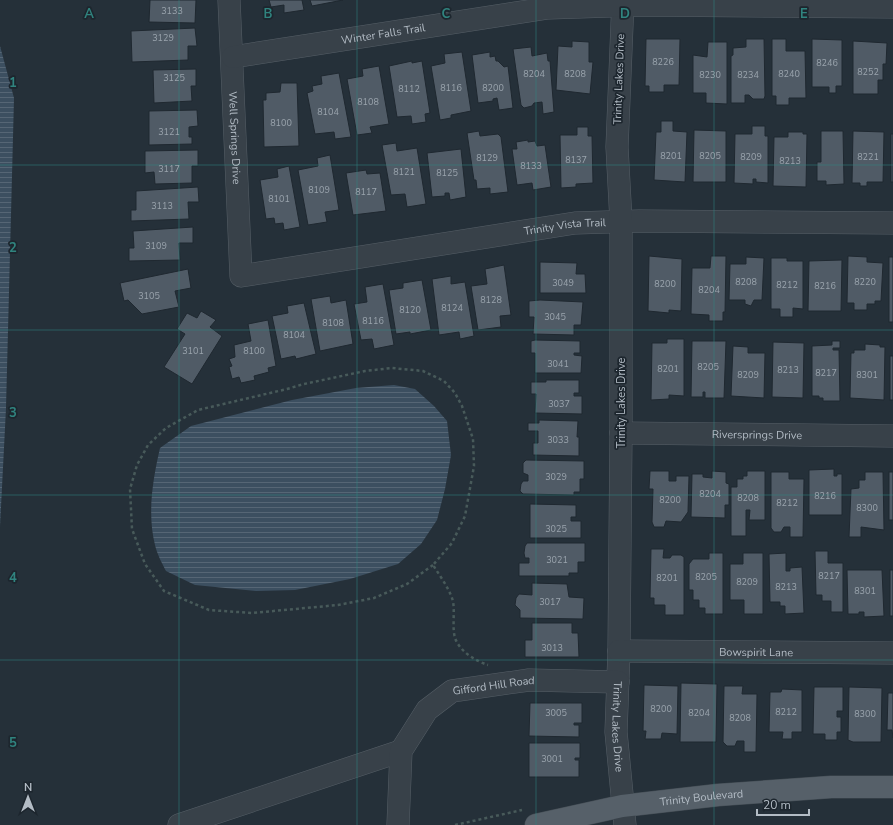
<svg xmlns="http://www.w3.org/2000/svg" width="893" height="825" font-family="'Nunito Sans',sans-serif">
<defs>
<pattern id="water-rules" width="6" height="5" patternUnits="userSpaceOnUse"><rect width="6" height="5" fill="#3c4f60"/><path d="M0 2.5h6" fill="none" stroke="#566675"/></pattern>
</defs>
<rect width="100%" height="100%" fill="#253039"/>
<g fill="url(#water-rules)">
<polygon points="0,46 14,98 6,408 0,527"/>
<path d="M394,385L415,389L434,406L447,421L451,455L445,489L437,520L421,544L398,564L350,579L295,590L256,591L195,585L166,571C162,563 157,554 155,545C147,513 153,479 160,448L191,426L292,400L356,388Z"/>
</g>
<g fill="#505b66" stroke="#1f2830">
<polygon points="150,0 196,0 195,23 149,22"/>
<polygon points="269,0 302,0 304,10 284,13 284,5 271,7"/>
<polygon points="310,0 343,0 312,6"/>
<polygon points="195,28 197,46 188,46 188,60 132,62 131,31"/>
<polygon points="646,39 680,39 679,85 664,85 664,92 649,92 649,86 645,86"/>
<polygon points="746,39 764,39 765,96 764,99 753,99 749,95 745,95 745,103 731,103 731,56 733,55 733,48 746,47"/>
<polygon points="772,39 786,39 786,51 805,51 806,98 789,98 789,105 776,105 776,96 772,96"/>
<polygon points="812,39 842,40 842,86 836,86 836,93 829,93 829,87 812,87"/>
<polygon points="572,41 589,42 589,62 593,62 590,94 556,90 558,46 572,47"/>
<polygon points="853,41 887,43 886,64 883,64 883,80 878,80 878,94 853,94"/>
<polygon points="708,42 727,42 727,104 706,103 706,93 693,93 693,55 707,57"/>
<polygon points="531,47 532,56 547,53 548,61 550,61 554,112 543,114 542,102 534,103 532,106 524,108 521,105 513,49"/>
<polygon points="462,52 471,111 451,115 451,118 440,120 431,66 445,63 444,54"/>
<polygon points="490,52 490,57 495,56 496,61 498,61 504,67 508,66 513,108 499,110 497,98 493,99 493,101 478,103 472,55"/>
<polygon points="412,61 412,63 422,61 430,113 425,114 426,122 412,124 411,116 397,117 389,66"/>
<polygon points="379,66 389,124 370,127 372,133 357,135 347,79 363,76 362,69"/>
<polygon points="196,69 196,86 191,86 192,101 154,103 153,70"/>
<polygon points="339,73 351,137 335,139 334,132 315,134 307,93 313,91 312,86 322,84 321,76"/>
<polygon points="281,83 297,83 299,146 264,147 263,100 266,100 266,93 280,92"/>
<polygon points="197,110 198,126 189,127 189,137 192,137 192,144 149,145 149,111"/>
<polygon points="661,121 673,121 673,131 687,132 685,182 654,180 656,132 661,132"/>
<polygon points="752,126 765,126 765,136 768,136 768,183 756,182 756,179 753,179 753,184 734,183 735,134 752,134"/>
<polygon points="577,127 588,127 588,136 592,136 593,183 576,184 576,187 561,188 560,135 577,135"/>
<polygon points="694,130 726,131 726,182 693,182"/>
<polygon points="479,131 480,136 498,134 501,137 508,192 490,194 490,188 477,189 476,180 474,180 467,133"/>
<polygon points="821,131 843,131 844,184 826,185 826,181 817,181 817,162 821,162"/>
<polygon points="853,131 884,132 883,182 867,182 867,186 860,186 860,183 852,183"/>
<polygon points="788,132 803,132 803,134 807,134 806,187 773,186 774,137 788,137"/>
<rect x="891" y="134" width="2" height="48"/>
<polygon points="528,140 528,142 535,141 537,146 545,145 551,187 533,190 532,183 517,185 512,149 517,149 516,142"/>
<polygon points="396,143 397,151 417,148 426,204 407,207 405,194 391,195 382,145"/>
<polygon points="461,149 466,197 450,200 449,193 445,193 445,196 432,197 427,153"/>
<polygon points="198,150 198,166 192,166 192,183 155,184 154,172 145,173 145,151"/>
<polygon points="330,155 339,210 325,212 327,222 308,225 298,170 318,166 317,158"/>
<polygon points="289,166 300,227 284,230 283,223 275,224 274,218 266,219 260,180 278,177 277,169"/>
<polygon points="366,170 367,174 380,173 386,211 353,215 346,173"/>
<polygon points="198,187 199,202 188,202 189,219 131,221 131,210 136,210 136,191"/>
<polygon points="193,227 193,243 179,243 180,260 129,261 129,248 134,248 133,231"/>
<polygon points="649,256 682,259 681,311 669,310 669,313 648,311"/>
<polygon points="711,256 726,256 725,312 723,312 723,321 709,321 709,315 691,314 692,268 710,268"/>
<polygon points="848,256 867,257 867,262 883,263 881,301 875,301 875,304 867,304 867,310 854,310 854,303 847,303"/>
<polygon points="746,257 764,258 762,300 754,300 751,306 745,304 745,300 729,300 730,264 746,264"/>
<rect x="889" y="257" width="4" height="65"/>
<polygon points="771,258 787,258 787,261 803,261 803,309 793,308 793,317 780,317 780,309 771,309"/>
<polygon points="842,260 841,311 808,311 809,261"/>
<polygon points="540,262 577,263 576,274 585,274 586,293 540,293"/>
<polygon points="504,265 511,315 500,316 501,327 478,330 471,286 487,284 485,269"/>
<polygon points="188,269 191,288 175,291 179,307 142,314 128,300 124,301 120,283"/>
<polygon points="451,276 451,284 465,282 474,336 460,339 459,332 439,335 432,279"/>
<polygon points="422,280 431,330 410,334 410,332 396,334 389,290 403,288 403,283"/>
<polygon points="383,284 394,345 374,349 372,339 361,340 354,304 367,302 365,287"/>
<polygon points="330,296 331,303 346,300 353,344 320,351 311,299"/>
<polygon points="540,300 583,302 581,325 574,325 574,335 533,334 534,317 529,317 529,301"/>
<polygon points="304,303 316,354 296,359 295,356 281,359 272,316 288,313 287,306"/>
<polygon points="201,311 216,320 210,327 222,336 192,384 164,367 185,334 177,329 187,313 197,318"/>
<polygon points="268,320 276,366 268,368 269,372 254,376 255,380 241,383 239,377 232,379 229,367 232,366 229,359 235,357 234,345 251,341 248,324"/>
<polygon points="667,339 684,339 684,396 669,395 669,399 651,400 652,343 667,343"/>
<polygon points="535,340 580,341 580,353 574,353 574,355 582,356 581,373 535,373 535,353 531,353 531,341"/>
<polygon points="692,341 726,341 724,398 705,398 705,392 703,392 703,397 691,397"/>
<polygon points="832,341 840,341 840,348 833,348 833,350 839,350 840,401 823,401 823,398 819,398 819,396 812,396 812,346 832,345"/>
<polygon points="773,342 804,343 803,398 772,397"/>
<polygon points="865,344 880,345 880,347 885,347 884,400 850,398 851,353 854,353 854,350 865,350"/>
<polygon points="733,346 748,347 748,353 765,353 764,398 731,396"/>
<rect x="890" y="356" width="3" height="44"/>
<polygon points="546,380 579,380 579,393 574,393 574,396 582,396 582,414 535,413 536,394 531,394 531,382 546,382"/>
<polygon points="539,420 578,421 577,437 579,437 579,456 533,455 533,443 538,443 538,431 528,431 528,423 539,423"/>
<polygon points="526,460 584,461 584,479 580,479 580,492 574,492 574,495 523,494 520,491 521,484 523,481 528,481 528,475 523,473 523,463"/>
<polygon points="834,469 834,476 837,476 837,474 842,474 842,515 809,515 809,470"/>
<polygon points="650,471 669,471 669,481 676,481 676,476 689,476 688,512 681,522 666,521 664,527 654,527 652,522 653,489 649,489"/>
<polygon points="712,471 726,472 726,483 729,484 729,505 725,505 725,518 691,517 692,474 703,474 703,477 712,478"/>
<polygon points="747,471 765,471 765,520 749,520 750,510 746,510 746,536 731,536 731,487 737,487 737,479 743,479 743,476 747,476"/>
<polygon points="771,472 789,472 789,479 804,479 803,537 790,537 790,527 784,527 781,532 774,532 771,528"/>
<polygon points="865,472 883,472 884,530 861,527 861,537 849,537 851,489 859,488 859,480 865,480"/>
<rect x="889" y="472" width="4" height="48"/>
<polygon points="530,504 576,505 576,517 571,517 571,521 581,521 581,538 530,538"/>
<polygon points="527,543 585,543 585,562 578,562 578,573 569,573 569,576 519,576 519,563 529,563 529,558 525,558 524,553 525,546"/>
<polygon points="651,549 664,549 663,558 670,558 672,555 681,555 684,557 684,615 665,615 665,605 654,605 654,598 650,598"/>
<polygon points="815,551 828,551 828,563 843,563 843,612 831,612 831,601 822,601 822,595 816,595"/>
<polygon points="709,553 723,553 723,614 705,614 705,608 699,608 699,600 693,600 693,590 689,590 689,564 693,559 709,559"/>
<polygon points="743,553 763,553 763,614 744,614 744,600 730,600 730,564 743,564"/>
<polygon points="786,553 786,571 790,571 790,568 802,567 804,613 785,614 785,606 780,606 780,602 770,602 769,554"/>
<polygon points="847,570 882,570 884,616 864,617 864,612 859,612 859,614 848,614"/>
<rect x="890" y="570" width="3" height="46"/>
<polygon points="532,583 567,584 569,597 584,598 583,619 520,618 520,610 515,605 516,598 519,594 532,595"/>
<polygon points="532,623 572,623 572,633 578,633 579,657 525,657 525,640 532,640"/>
<polygon points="681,683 717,684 716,742 680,742"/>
<polygon points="644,685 678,686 677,734 662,733 661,739 645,739 646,731 643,731"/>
<polygon points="724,686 743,686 742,694 757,694 756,752 744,752 744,741 737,741 735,746 727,746 723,742"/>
<polygon points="814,687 843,687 843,711 837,711 837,717 841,717 841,732 837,732 837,740 825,740 825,734 813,734"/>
<polygon points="849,687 882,688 881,742 853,742 848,740"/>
<polygon points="782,689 802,690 802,732 792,732 792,739 782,739 783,732 769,732 770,692 781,692"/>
<polygon points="888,693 893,693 893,738 892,730 887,730"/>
<polygon points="530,703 582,703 582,723 574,723 574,725 579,725 579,737 529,736"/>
<polygon points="529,743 580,743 580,758 575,758 575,760 579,760 579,777 529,777"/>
</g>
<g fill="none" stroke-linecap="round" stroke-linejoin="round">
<g stroke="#565f67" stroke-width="23">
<g id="minor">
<path id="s1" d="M229,0L241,276L575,223L639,221L893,223"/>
<path id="s2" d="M623,0L617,147L621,221V433L619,651L616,732L625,825"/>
<path id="s3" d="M233,57L548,8L640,5L893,7"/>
<path id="s4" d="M621,433L893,436"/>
<path id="s5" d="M619,651L893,653"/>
<polyline points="179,825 401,751"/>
<path id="s6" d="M398,825L401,751L427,710L452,691L529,680L618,682"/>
</g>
</g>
<g stroke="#444d55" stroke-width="23">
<g id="major">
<path id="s7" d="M536,825L622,806L718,795L831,787H893"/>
</g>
</g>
<g stroke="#485a5a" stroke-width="2.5" stroke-dasharray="3 3" stroke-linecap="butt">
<path d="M433,565L407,584L374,598L338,605L252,613L209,610L164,591L145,564L132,529L130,489L137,465L148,445L166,428L198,410L287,389L304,384L365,371L392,368L423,371L444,381L455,393L462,406L473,439L474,466L465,516L452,543L433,565C440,576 449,588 453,601C455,613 452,627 455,638C460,652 476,661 488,665"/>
<polyline points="455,825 522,810"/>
</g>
<use href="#minor" stroke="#384149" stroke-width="22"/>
<use href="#major" stroke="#566069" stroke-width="22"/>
</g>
<path fill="none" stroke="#30847f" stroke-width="1" stroke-opacity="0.55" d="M179,0V825M357,0V825M536,0V825M714,0V825M0,165H893M0,330H893M0,495H893M0,660H893"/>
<g text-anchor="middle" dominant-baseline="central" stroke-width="3.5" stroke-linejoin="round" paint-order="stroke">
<g font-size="9" fill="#9aa4ad">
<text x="172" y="11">3133</text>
<text x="163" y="38">3129</text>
<text x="663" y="62">8226</text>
<text x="827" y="63">8246</text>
<text x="868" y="72">8252</text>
<text x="534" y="74">8204</text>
<text x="575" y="74">8208</text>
<text x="789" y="74">8240</text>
<text x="710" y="75">8230</text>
<text x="748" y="75">8234</text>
<text x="174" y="78">3125</text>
<text x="451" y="88">8116</text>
<text x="493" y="88">8200</text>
<text x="409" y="89">8112</text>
<text x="368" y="102">8108</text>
<text x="328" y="112">8104</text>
<text x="281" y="123">8100</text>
<text x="169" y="132">3121</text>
<text x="671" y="156">8201</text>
<text x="710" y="156">8205</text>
<text x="751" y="157">8209</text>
<text x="868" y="157">8221</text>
<text x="487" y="158">8129</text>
<text x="576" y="160">8137</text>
<text x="790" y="161">8213</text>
<text x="531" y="166">8133</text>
<text x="169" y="169">3117</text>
<text x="404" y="172">8121</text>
<text x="447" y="173">8125</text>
<text x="319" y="190">8109</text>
<text x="366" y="192">8117</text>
<text x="279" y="199">8101</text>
<text x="162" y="206">3113</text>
<text x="156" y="246">3109</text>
<text x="746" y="282">8208</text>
<text x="865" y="282">8220</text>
<text x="563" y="283">3049</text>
<text x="665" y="284">8200</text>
<text x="787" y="285">8212</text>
<text x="825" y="286">8216</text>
<text x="709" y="290">8204</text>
<text x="149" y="296">3105</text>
<text x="491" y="300">8128</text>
<text x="452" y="308">8124</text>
<text x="410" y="310">8120</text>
<text x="555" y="317">3045</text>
<text x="373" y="321">8116</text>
<text x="333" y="323">8108</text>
<text x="294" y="335">8104</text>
<text x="193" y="351">3101</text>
<text x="254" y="351">8100</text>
<text x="558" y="364">3041</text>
<text x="708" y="367">8205</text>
<text x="668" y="369">8201</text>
<text x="788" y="370">8213</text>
<text x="826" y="373">8217</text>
<text x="748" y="375">8209</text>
<text x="867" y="375">8301</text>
<text x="559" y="404">3037</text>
<text x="558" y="440">3033</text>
<text x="556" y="477">3029</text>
<text x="710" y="494">8204</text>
<text x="825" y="496">8216</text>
<text x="748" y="498">8208</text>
<text x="670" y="500">8200</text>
<text x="787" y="503">8212</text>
<text x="867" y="508">8300</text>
<text x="556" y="529">3025</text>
<text x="557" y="560">3021</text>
<text x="829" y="576">8217</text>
<text x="706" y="577">8205</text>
<text x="667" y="578">8201</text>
<text x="747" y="582">8209</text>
<text x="786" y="587">8213</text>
<text x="865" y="591">8301</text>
<text x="550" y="602">3017</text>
<text x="552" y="648">3013</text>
<text x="661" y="709">8200</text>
<text x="786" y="712">8212</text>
<text x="556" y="713">3005</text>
<text x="699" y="713">8204</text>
<text x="865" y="714">8300</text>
<text x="740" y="718">8208</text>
<text x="552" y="759">3001</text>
</g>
<g font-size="11" fill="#b3bcc5" stroke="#1d262e">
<text stroke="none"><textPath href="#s3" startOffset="152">Winter Falls Trail</textPath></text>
<text transform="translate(619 79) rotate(-88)">Trinity Lakes Drive</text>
<text stroke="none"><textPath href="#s1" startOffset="138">Well Springs Drive</textPath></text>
<text stroke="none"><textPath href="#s1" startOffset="604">Trinity Vista Trail</textPath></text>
<text transform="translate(621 403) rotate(-90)">Trinity Lakes Drive</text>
<text stroke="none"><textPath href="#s4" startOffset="136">Riversprings Drive</textPath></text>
<text stroke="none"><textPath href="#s5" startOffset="137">Bowspirit Lane</textPath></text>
<text stroke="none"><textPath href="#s6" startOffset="196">Gifford Hill Road</textPath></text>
<text stroke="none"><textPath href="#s2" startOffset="727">Trinity Lakes Drive</textPath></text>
<text stroke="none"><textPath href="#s7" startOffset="168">Trinity Boulevard</textPath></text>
</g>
</g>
<g font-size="13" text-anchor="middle" font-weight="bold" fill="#30847f" stroke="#1d262e" stroke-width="3.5" stroke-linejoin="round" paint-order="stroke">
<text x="89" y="18">A</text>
<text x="268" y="18">B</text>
<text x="446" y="18">C</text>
<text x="625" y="18">D</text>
<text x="804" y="18">E</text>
<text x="13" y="87">1</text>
<text x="13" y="252">2</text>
<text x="13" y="417">3</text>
<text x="13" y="582">4</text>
<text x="13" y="747">5</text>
</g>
<g transform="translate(28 797)" stroke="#1d262e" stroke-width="3" paint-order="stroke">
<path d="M0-3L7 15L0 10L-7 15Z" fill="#b3bcc5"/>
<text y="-6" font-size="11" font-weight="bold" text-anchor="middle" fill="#b3bcc5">N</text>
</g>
<path d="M757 809v6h52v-6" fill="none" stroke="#b3bcc5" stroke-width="2"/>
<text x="763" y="809" font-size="12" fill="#b3bcc5" stroke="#1d262e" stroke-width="3" paint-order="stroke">20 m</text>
</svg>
